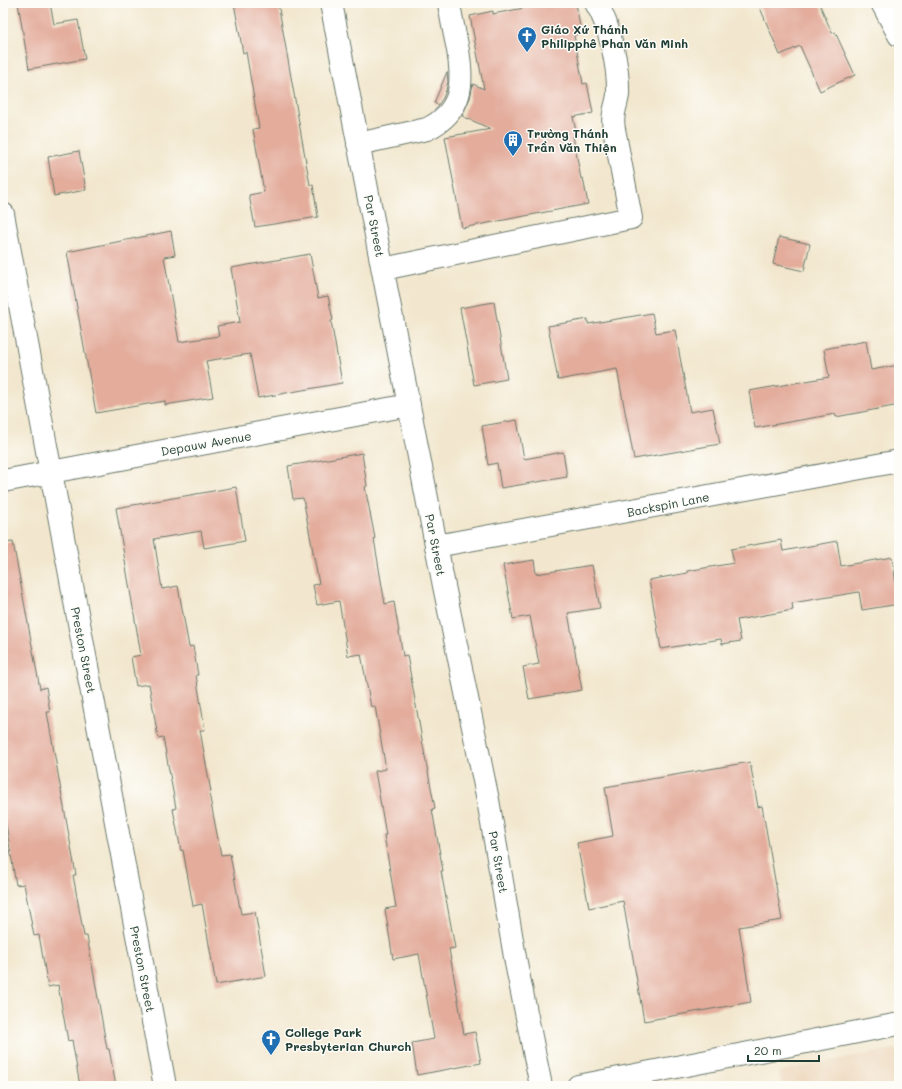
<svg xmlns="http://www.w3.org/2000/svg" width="902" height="1089" font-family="Mali,sans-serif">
<rect width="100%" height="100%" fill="#fdfcf7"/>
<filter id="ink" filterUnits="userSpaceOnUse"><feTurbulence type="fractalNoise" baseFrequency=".025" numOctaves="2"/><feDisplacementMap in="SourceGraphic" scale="8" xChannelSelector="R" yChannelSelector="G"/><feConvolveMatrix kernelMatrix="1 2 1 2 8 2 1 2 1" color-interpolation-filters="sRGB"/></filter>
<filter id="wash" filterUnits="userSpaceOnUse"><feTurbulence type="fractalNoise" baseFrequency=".012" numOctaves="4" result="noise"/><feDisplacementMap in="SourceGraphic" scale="16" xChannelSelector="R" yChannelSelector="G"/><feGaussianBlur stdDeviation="0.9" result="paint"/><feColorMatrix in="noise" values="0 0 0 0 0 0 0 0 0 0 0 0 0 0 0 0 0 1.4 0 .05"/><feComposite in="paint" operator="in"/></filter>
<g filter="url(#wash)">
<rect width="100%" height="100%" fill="#f2e7ce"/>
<polygon fill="#edd7bb" points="899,1048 899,1086 782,1086 779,1071"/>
<g id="blocks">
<g fill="#e3ac9b">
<polygon points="18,3 50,3 54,24 78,20 85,59 29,69"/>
<polygon points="234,3 278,3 310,185 313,185 318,217 255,227 249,195 264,192 253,129 259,128 246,52 243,53"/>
<polygon points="534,3 576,3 581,33 574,35 583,84 587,83 593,113 573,117 577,136 573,136 581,179 583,178 588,204 462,228 445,137 491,129 462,116 470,98 473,84 484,89 470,16 493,11 493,14 534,6"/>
<polygon points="758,3 819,3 832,33 835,32 855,75 820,91 800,46 780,55"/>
<polygon points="447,72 448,82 446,90 443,98 438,105 434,103"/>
<polygon points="79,151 86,190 54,196 48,157"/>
<polygon points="171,231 175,255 164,257 179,342 219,336 217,326 240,322 231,268 310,254 318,298 328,296 333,320 331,321 342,383 258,398 250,354 206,361 213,397 165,405 165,401 96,413 67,252"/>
<polygon points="779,237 810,244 804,271 773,264"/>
<polygon points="494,302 507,379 474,385 460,308"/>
<polygon points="652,313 656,333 675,330 690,412 713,408 720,444 634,459 617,369 558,380 548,326 588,319 588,324"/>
<polygon points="866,341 871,370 899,365 899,405 836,417 835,414 755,428 749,391 829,377 824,349"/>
<polygon points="517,420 524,459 563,452 567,477 501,488 497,463 488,465 482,426"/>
<polygon points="362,453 367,486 365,487 375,538 374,539 385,604 394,602 403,656 407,655 426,762 435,808 432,809 443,871 441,871 455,948 449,949 464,1034 475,1032 481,1063 417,1075 412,1043 434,1039 419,954 393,959 385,909 396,907 384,835 386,835 375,771 386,769 375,706 371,707 361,654 348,656 339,601 317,605 313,585 319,584 303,498 293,499 288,466"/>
<polygon points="236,487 245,541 204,548 201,531 154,539 162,589 178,586 189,647 193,646 198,675 196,675 205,730 200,730 211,792 209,793 221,855 230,854 241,914 255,912 266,976 216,985 202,904 193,906 183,850 181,851 173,809 176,808 163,737 158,738 149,684 136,686 131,657 141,655 116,508"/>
<polygon points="781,540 783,551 837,541 841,566 892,557 899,604 862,610 859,592 792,603 793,610 737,620 741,641 722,644 721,639 661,649 649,580 687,573 687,571 734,563 731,549"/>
<polygon points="13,542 40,689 46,687 50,712 47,712 76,875 73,875 84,936 87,936 107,1049 109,1049 116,1086 80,1086 72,1040 68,1041 58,985 48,987 39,935 34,936 24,884 16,885 3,806 3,543"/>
<polygon points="534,560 536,574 592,565 600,608 568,613 582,690 529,699 523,667 539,664 530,616 513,619 503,565"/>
<polygon points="750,762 758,807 762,806 782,920 739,927 751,1002 644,1021 623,901 589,908 577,843 613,836 605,787"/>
</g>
</g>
</g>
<g filter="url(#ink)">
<use href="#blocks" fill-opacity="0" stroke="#69786a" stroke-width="1"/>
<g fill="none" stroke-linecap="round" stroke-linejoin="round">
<g stroke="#69786a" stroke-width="24">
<g id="minor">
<polyline points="331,3 444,586 488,800 516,963 541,1086"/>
<polyline points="882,3 899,35"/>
<path d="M358,144L427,129C464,111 464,81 457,45C454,31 451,17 449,3"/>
<polyline points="3,214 165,1086"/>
<path d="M383,269L631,218L614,129C613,124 613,118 614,113C615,107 617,102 618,95C619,69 610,25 596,3"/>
<polyline points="3,481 409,405"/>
<polyline points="436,546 899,461"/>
<polyline points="578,1086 899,1024"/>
</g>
</g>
<use href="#minor" stroke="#fff" stroke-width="22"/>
</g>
</g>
<defs>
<g id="church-pin" transform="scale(1)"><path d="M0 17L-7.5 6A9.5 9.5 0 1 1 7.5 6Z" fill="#1f6fb2" stroke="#fdfcf7"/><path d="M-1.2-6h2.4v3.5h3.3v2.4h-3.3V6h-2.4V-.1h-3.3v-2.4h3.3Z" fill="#fff"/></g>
<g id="building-pin" transform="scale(1)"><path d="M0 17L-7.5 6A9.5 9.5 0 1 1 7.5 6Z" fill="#1f6fb2" stroke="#fdfcf7"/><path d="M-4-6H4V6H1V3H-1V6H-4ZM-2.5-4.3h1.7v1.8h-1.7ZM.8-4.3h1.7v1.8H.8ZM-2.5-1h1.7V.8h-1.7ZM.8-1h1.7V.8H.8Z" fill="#fff"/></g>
</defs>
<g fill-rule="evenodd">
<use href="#church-pin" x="527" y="36"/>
<use href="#building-pin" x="513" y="140"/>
<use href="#church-pin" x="271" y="1039"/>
</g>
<g text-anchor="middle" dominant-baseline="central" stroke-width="3" stroke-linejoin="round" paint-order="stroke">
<g font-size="12" font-weight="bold" fill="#1f3d34" stroke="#fdfcf7" text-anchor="start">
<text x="541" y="29">Giáo Xứ Thánh<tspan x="541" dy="14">Philipphê Phan Văn Minh</tspan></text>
<text x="527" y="133">Trường Thánh<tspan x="527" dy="14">Trần Văn Thiện</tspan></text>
<text x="285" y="1032">College Park<tspan x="285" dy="14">Presbyterian Church</tspan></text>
</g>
<g font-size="12" fill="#1f3d34" stroke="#fdfcf7">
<text transform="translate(375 226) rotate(79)">Par Street</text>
<text transform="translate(206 443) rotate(-10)">Depauw Avenue</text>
<text transform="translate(668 504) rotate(-11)">Backspin Lane</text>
<text transform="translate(436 545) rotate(79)">Par Street</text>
<text transform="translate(84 650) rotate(79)">Preston Street</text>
<text transform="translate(499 862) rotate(80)">Par Street</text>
<text transform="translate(143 969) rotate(79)">Preston Street</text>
</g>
</g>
<rect width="902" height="1089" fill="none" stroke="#fdfcf7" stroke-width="16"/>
<path d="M748 1055v6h71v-6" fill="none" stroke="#1f3d34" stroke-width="2"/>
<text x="754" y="1055" font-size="12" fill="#1f3d34" stroke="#fdfcf7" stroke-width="3" paint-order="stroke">20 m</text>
</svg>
